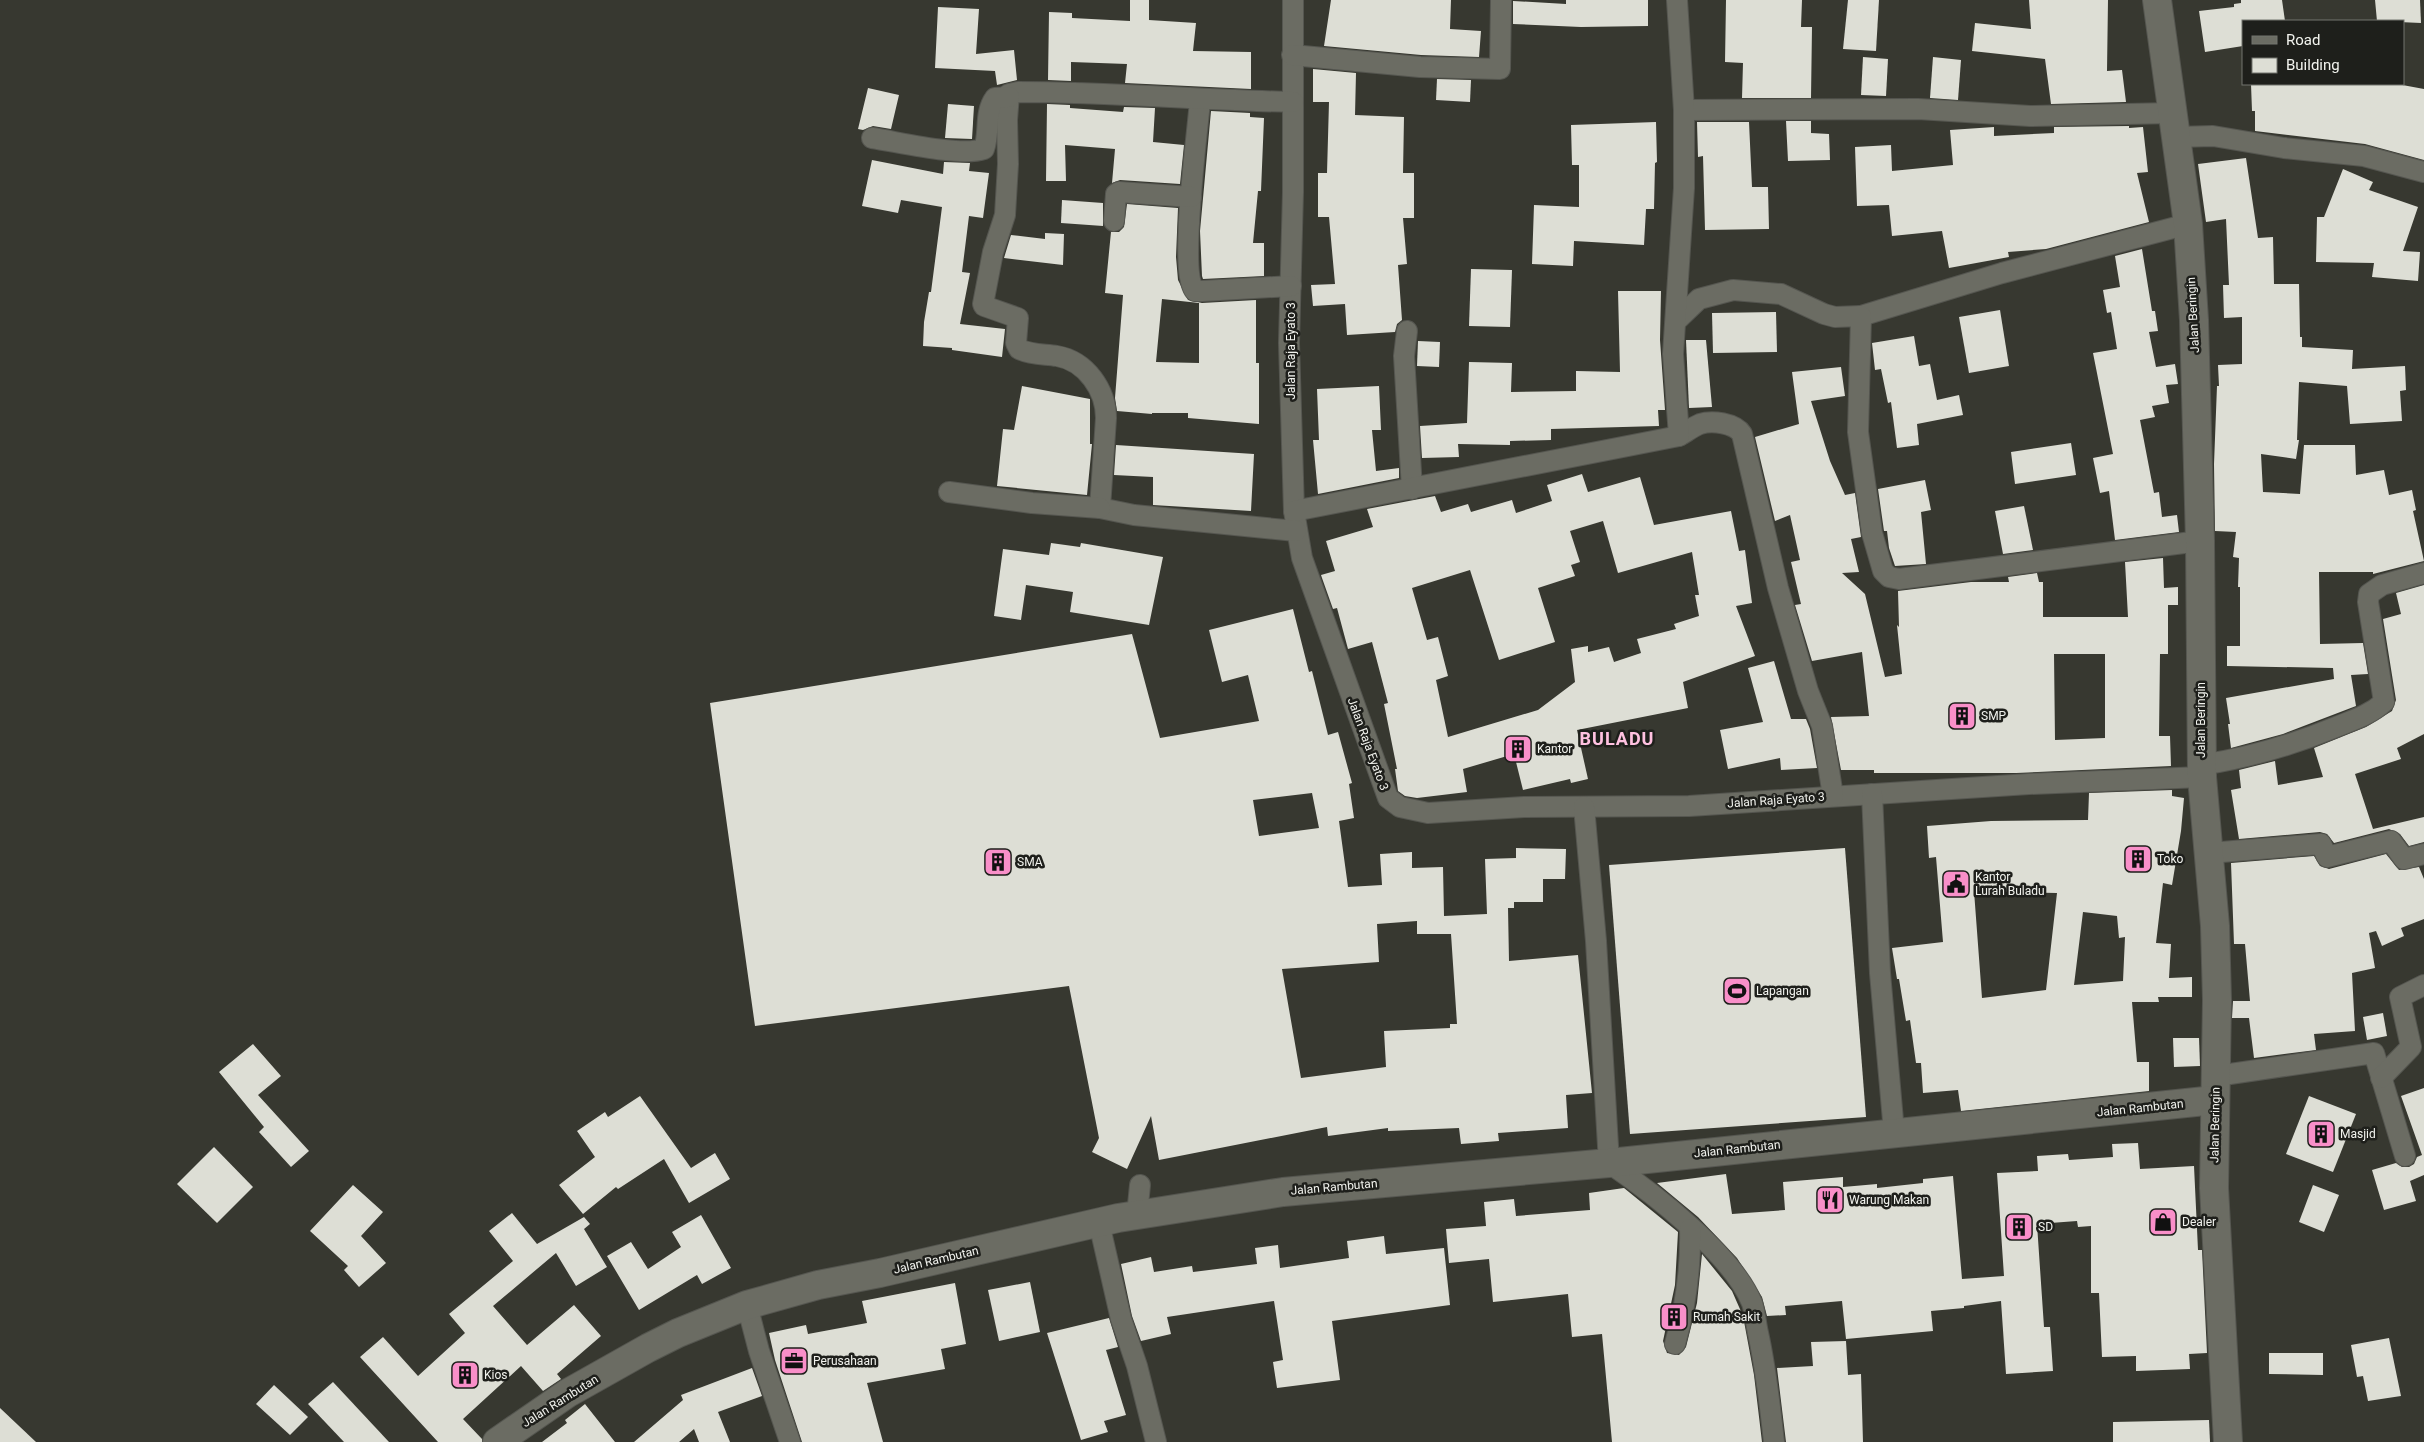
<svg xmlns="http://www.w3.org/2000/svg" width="2424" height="1442" font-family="Roboto,sans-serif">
	<rect width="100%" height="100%" fill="#373830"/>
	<!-- building -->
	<g fill="#ddded5" fill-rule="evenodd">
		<polygon points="1130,0 1149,0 1149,20 1196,23 1193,51 1251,52 1251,89 1125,83 1127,64 1071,62 1071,81 1048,80 1049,12 1072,13 1072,18 1130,21"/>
		<polygon points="1331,0 1451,0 1450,29 1481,31 1479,57 1421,55 1324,46"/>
		<polygon points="1566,0 1648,0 1648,26 1581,27 1513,24 1513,1 1566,4"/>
		<polygon points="1726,0 1802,0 1801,27 1812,27 1811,98 1742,98 1743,63 1725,62"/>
		<polygon points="1848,0 1879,0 1876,51 1843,49"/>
		<polygon points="2029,0 2108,0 2107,71 2122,70 2126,102 2051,104 2045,59 1972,51 1975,23 2031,29"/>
		<polygon points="2241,0 2282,0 2285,21 2243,21 2243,46 2205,52 2199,11 2234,7 2234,4 2241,3"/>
		<polygon points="2375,0 2420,0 2421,23 2377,21"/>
		<polygon points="938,7 979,9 976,54 1014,50 1017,80 997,85 995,71 935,68"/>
		<polygon points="1863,57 1888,59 1886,96 1861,95"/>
		<polygon points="1933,57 1961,60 1958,100 1930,98"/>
		<polygon points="1313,69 1356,73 1355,115 1404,117 1403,173 1414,173 1414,218 1403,218 1407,264 1398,265 1402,320 1397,324 1395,332 1347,335 1345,304 1313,306 1311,285 1335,284 1329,217 1318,217 1318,173 1327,173 1329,102 1313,102"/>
		<polygon points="1437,79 1471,80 1470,102 1436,100"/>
		<polygon points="2251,84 2397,84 2424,89 2424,160 2365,144 2255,131 2255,111 2252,111"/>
		<polygon points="868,88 899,95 891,129 873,126 863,130 858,129"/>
		<polygon points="948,104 974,106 972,139 945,138"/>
		<polygon points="1047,104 1070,105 1070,108 1123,112 1124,107 1155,108 1153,142 1184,145 1180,184 1120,180 1112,183 1115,149 1065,145 1066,181 1046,181"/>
		<polygon points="1211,111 1250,113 1250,117 1264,118 1261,191 1258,191 1253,243 1264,243 1264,276 1203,279 1202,276 1200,231"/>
		<polygon points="1786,121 1811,121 1811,133 1829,134 1830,160 1788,161"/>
		<polygon points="1656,122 1657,162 1655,163 1654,209 1646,209 1644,245 1574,241 1573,266 1532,264 1534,205 1579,207 1579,165 1572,165 1571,125"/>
		<polygon points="1697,122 1749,122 1752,187 1768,187 1769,229 1705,230 1703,156 1698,157"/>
		<polygon points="2129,126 2129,128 2143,127 2148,172 2137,173 2149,222 2046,249 2008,252 2009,257 1949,268 1942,231 1892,236 1889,205 1857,206 1855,147 1891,145 1892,171 1953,165 1950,130 1994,127 1994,136 2054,133 2054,127"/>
		<polygon points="2246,158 2258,238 2273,237 2274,284 2299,284 2300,337 2302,337 2302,347 2353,350 2352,369 2405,366 2406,390 2400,391 2402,421 2350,424 2347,386 2299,382 2297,440 2299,440 2296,459 2261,454 2263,492 2300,494 2304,445 2355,445 2356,475 2384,470 2389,495 2412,490 2416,510 2413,511 2424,561 2373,574 2373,572 2319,572 2320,644 2363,643 2368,674 2351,675 2356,706 2283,734 2231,748 2228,724 2230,724 2226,698 2334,679 2333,668 2227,666 2227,646 2240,646 2240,587 2238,587 2239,558 2233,557 2236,532 2215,531 2214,464 2217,386 2219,386 2218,365 2242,364 2242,317 2224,318 2223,285 2229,285 2226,219 2206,222 2198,164"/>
		<polygon points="872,160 943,174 944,162 970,163 969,171 989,173 983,218 969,216 962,272 970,273 960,324 1005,329 1002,357 952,350 952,348 923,346 924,322 929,292 931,292 942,207 901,200 898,213 862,206"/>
		<polygon points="2343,169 2373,182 2369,190 2418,207 2403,251 2420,252 2418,281 2372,277 2374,263 2316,262 2317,217 2324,217"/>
		<polygon points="1062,200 1103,203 1103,226 1061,223"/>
		<path d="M1127,204L1178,208L1176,257L1178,280L1188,300L1202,303L1256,300V363H1259V424L1188,418V413H1152V414L1117,411L1115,398L1123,295L1105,293L1111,232H1119L1124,227ZM1162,299L1199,303V363L1156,362Z"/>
		<polygon points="1045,233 1064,234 1063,265 1004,258 1011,235 1045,239"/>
		<polygon points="2142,249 2152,311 2155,311 2158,331 2149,332 2156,367 2175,364 2178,384 2166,385 2169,403 2152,406 2155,417 2140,420 2154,493 2159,492 2162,517 2177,515 2179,532 2115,540 2109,491 2100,493 2093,458 2113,454 2093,353 2117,349 2111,312 2107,313 2103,290 2120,287 2115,256"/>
		<polygon points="1471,269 1512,270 1510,327 1469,326"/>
		<polygon points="1618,291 1661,291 1660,340 1665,410 1658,410 1659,426 1551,429 1551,440 1510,441 1510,445 1458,444 1459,457 1422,458 1420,426 1467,423 1469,362 1512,363 1511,392 1576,391 1576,371 1620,372"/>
		<polygon points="2000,310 2009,366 1969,373 1959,317"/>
		<polygon points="1776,312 1777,352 1713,353 1712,313"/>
		<polygon points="1914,336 1919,366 1930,364 1937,400 1959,395 1963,415 1917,424 1919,445 1897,448 1891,402 1888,403 1881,369 1875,370 1872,343"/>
		<polygon points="1686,340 1706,340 1712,407 1689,408"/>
		<polygon points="1418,341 1440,342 1439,367 1417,366"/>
		<path d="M1841,367L1845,396L1811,401L1830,461L1845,495L1855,493L1861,537L1851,539L1859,572L1842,573L1865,594L1885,677L1902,674L1897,625L1899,627L1898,591L1971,582H2009L2008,577L2037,573L2039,582H2043V617H2128L2125,562L2163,558L2164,588L2178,587V605H2168V654H2160L2159,736H2170L2171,766L2016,773H1874V770H1841L1831,717L1869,716L1862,652L1812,661L1795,605L1801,604L1791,562L1800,560L1790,515L1775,521L1755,437L1799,424L1792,372ZM2054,654H2105V738L2055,740Z"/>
		<polygon points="1022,386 1090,399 1090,444 1092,444 1087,495 997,486 1003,429 1014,430"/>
		<polygon points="1379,386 1381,430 1372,430 1376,471 1399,468 1399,478 1318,494 1313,440 1319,440 1317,389"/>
		<polygon points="2071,443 2076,475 2015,484 2011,452"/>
		<polygon points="1116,445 1254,454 1251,511 1153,505 1153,477 1114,475"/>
		<path d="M1582,474L1588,492L1640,477L1654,525L1731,511L1739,551L1745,550L1752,603L1736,606L1755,656L1683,682L1688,708L1577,730L1588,779L1571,783L1570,779L1523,790L1514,754L1463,769L1467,792L1417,798L1405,796L1398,791L1395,769H1397L1384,704L1388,703L1372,642L1348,649L1337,608L1333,609L1322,578L1321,575L1335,571L1326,541L1373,527L1367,509L1435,496L1441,512L1468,504L1471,512L1512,500L1516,513L1552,501L1547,485ZM1603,521L1618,573L1692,552L1699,595H1695L1699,616L1674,624L1676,629L1637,639L1641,653L1614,662L1609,647L1588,652V646L1571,649L1575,682L1538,710L1448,737L1436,680L1448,676L1438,637L1427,640L1412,588L1470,570L1499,660L1555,642L1538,588L1575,576L1571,565L1580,562L1570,531Z"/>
		<polygon points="1925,480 1931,510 1921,512 1926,564 1895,566 1889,548 1887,531 1884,531 1878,489"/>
		<polygon points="2024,506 2033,550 2003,554 1995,511"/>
		<polygon points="1051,543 1080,547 1081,543 1163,557 1149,625 1070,612 1073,592 1026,585 1021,620 994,616 1003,549 1049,555"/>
		<polygon points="2424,585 2424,734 2397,748 2401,759 2355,774 2373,829 2424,817 2424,842 2409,846 2400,834 2389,829 2334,843 2327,834 2320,832 2239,839 2231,790 2241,788 2239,770 2275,761 2278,785 2323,777 2314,748 2366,727 2392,711 2396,700 2383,619 2401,614 2396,593"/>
		<path d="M1293,609L1309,672L1312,671L1328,735L1338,732L1352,783L1349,784L1354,818L1339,821L1348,887L1382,885L1380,854L1412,852V868L1443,867L1444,916L1487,914L1485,859L1516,858V848L1566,849L1565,879H1543V902H1514V908H1508L1509,961L1578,955L1592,1093L1566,1095L1568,1128L1498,1133L1499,1141L1461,1144L1459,1128L1388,1131V1128L1328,1136L1327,1127L1159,1160L1151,1116L1127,1169L1092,1152L1099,1138L1069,986L755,1026L710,703L1132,634L1160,738L1259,721L1248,675L1222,682L1209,630ZM1312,793L1319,828L1259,836L1253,800ZM1417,921V934H1451L1457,1024H1450V1028L1384,1031L1386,1067L1301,1078L1282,969L1379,962L1377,924Z"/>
		<polygon points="1774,661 1791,719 1806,719 1810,729 1817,768 1781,770 1780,758 1728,769 1720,730 1763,722 1748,668"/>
		<path d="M2172,790V796L2184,798L2181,831L2172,885L2163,883L2156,943L2171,944L2169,978L2192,977V997H2158L2159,1002H2132L2137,1062H2149V1091L1961,1111L1958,1090L1923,1093L1921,1063H1916L1910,1020L1906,1021L1899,979H1897L1892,948L1943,942L1936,857L1929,858L1927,826L1991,821L2088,820L2089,793ZM1974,891L2057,893L2046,990L1982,998ZM2083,912L2117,916L2119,938L2125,937L2123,981L2074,985Z"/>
		<polygon points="1845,848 1866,1117 1630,1134 1609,865"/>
		<polygon points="2386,854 2399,870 2419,867 2424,879 2424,919 2401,928 2404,936 2382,946 2376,931 2369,933 2375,968 2352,973 2355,1031 2314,1034 2316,1050 2254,1058 2249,1018 2232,1018 2233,1001 2250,1001 2245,944 2234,944 2231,863 2314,856 2320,866 2329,869"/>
		<polygon points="2383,1013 2387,1036 2367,1040 2363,1017"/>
		<polygon points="2173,1038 2199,1038 2200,1066 2174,1067"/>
		<polygon points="253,1044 281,1076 258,1095 309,1151 291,1167 259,1132 264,1127 219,1072"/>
		<polygon points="2424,1088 2424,1175 2410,1181 2416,1201 2384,1210 2372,1170 2396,1163 2402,1167 2409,1167 2414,1164 2417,1157 2422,1155 2401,1096"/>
		<polygon points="640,1096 691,1168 715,1153 730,1179 689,1203 664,1159 618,1189 616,1187 583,1214 559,1185 595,1157 577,1131 605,1112 608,1117"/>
		<polygon points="2309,1096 2356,1114 2333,1172 2286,1154"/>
		<polygon points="2138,1143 2140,1169 2194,1166 2198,1250 2202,1250 2207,1353 2189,1354 2190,1369 2136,1371 2136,1356 2102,1357 2099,1293 2091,1293 2091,1226 2078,1227 2077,1221 2037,1224 2044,1327 2050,1327 2053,1371 2006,1374 2001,1301 1964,1306 1964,1308 1931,1311 1933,1331 1846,1339 1842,1301 1785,1306 1786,1315 1767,1316 1762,1297 1737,1258 1698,1217 1657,1183 1726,1174 1732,1214 1785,1210 1783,1182 1843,1177 1843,1187 1877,1184 1877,1188 1923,1183 1923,1179 1953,1176 1962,1279 2004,1276 1997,1173 2038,1171 2037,1156 2068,1154 2069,1160 2113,1157 2112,1144"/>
		<polygon points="214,1147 253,1187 217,1223 177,1184"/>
		<polygon points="353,1185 383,1212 361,1236 386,1263 359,1287 344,1270 348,1266 310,1231"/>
		<polygon points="2313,1185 2339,1195 2324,1232 2299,1222"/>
		<polygon points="1624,1188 1678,1232 1675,1285 1663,1341 1667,1353 1679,1355 1686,1347 1697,1303 1702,1254 1732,1291 1743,1316 1754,1375 1762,1442 1612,1442 1602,1334 1572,1337 1568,1294 1493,1302 1489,1259 1449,1263 1446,1229 1486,1226 1484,1202 1514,1199 1516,1216 1590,1210 1589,1193"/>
		<polygon points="512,1213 537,1244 584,1217 590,1224 584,1229 607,1267 576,1286 556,1253 493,1306 527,1345 574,1305 601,1336 557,1374 561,1379 543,1391 521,1366 463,1419 482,1439 482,1442 438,1442 360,1357 383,1337 418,1376 465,1333 449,1314 513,1261 489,1231"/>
		<polygon points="701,1215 731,1268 702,1284 697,1275 639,1310 607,1256 631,1242 648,1269 681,1247 672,1232"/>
		<polygon points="1384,1236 1386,1254 1444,1248 1450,1305 1332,1321 1340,1380 1277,1388 1273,1362 1283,1360 1274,1301 1167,1317 1171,1334 1141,1341 1132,1316 1121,1264 1151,1257 1154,1272 1192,1266 1193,1272 1257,1264 1255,1248 1278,1245 1280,1268 1349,1258 1347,1241"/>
		<polygon points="1030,1282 1040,1332 999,1341 988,1290"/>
		<polygon points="955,1283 966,1344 941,1349 945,1369 867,1383 883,1442 802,1442 775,1360 769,1333 806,1325 808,1334 867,1323 862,1301"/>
		<polygon points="1109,1318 1118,1347 1106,1350 1126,1415 1104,1421 1108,1432 1081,1440 1047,1333"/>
		<polygon points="2389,1338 2401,1396 2368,1401 2363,1376 2357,1377 2351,1345"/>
		<polygon points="1846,1341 1848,1375 1861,1374 1863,1442 1786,1442 1777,1368 1813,1366 1811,1342"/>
		<polygon points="2269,1353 2323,1353 2323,1375 2269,1374"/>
		<polygon points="752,1368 762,1396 718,1412 730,1442 699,1442 694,1429 679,1442 634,1442 683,1400 681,1395"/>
		<polygon points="333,1382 389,1442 344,1442 308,1404"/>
		<polygon points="274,1385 308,1417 290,1435 256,1404"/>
		<polygon points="585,1404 615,1442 542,1442 567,1423 565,1420"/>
		<polygon points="0,1408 36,1442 0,1442"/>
		<polygon points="2209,1420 2210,1442 2113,1442 2113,1422"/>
	</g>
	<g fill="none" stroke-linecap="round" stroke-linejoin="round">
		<defs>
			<g id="street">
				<polyline points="1293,0 1293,192 1289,343 1294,511 1302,558 1388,798 1400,807 1428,813 1524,807 1689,806 2029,784 2202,777"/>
				<polyline points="1292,55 1420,67 1500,69 1501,0"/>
				<path d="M1200,100C1198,131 1178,272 1195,291H1202L1291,286"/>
				<path d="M1293,102C1201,100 1110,92 1018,92L1009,94L1007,120L1008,164L1005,215L993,252L983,304L984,306L1018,318L1016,343L1019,349C1031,355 1044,354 1057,356C1086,361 1106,390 1106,418L1100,508L1134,515L1296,531"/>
				<polyline points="1684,110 1918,109 2030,116 2173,113"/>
				<polyline points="2177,137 2213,136 2284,148 2364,156 2424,172"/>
				<path d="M872,138C899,142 960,157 984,149C990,133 984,113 995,98L1009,97"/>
				<polyline points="1114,221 1116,194 1119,192 1191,197"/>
				<polyline points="1861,316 2002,273 2188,224"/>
				<polyline points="1676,321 1699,299 1733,290 1781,294 1824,314 1835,317 1861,316 1858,432 1872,533 1883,571 1889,577 1899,579 2200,541"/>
				<polyline points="1407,331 1404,356 1412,489"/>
				<path d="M1679,436C1686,432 1693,427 1700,424C1712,420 1735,423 1742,434L1778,588L1808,691L1822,726L1833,796"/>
				<polyline points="949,492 1032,503 1100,508"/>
				<polyline points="1294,511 1679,436 1673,354 1684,188 1684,110 1677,0"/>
				<path d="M2201,765C2248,758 2292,745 2336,727C2353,720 2370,715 2384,702L2368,602L2369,594L2382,585L2424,573"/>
				<polyline points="1872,794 1880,973 1894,1132"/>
				<path d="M1584,807L1596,941L1609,1163C1653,1193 1732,1254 1752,1303C1755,1312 1756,1324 1758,1333C1766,1369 1770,1405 1774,1442"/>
				<polyline points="2209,853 2321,844 2327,857 2391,841 2404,859 2424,854"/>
				<polyline points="2216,1076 2374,1053 2405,1156"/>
				<polyline points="2381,1078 2411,1047 2400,997 2424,985"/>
				<polyline points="1137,1215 1140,1185"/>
				<polyline points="1099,1223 1121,1319 1137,1366 1156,1442"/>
				<polyline points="747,1305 759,1351 790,1442"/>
				<path d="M1675,1344C1686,1305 1691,1269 1690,1229"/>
			</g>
			<g id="secondary">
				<polyline points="2157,0 2188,224 2194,320 2200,541 2202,777 2215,926 2217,1000 2214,1188 2228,1442"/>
				<polyline points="497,1442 568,1393 648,1348 678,1333 747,1305 818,1285 880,1273 1118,1218 1283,1192 1609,1163 2215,1100"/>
			</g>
		</defs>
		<!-- street casing -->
		<use href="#street" stroke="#555650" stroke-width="22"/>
		<!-- secondary casing -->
		<use href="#secondary" stroke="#555650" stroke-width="30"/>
		<!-- street -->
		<use href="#street" stroke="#6b6c63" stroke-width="20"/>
		<!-- secondary -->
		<use href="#secondary" stroke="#6b6c63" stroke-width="28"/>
	</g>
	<!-- icons -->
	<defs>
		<symbol id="building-square" viewBox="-11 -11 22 22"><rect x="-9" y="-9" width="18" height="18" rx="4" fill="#f98fc9" stroke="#1e1f1b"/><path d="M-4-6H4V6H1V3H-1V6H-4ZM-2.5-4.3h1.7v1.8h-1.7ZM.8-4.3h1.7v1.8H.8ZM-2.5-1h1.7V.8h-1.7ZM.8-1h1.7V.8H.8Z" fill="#111"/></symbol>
		<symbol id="civic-square" viewBox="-11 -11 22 22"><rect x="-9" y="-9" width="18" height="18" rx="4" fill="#f98fc9" stroke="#1e1f1b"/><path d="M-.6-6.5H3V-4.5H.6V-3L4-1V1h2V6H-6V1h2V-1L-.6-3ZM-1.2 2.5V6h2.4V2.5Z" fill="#111"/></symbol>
		<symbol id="stadium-square" viewBox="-11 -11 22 22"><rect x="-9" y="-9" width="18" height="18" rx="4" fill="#f98fc9" stroke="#1e1f1b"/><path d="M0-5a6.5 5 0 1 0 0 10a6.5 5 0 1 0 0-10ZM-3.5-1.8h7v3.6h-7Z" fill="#111"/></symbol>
		<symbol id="restaurant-square" viewBox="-11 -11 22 22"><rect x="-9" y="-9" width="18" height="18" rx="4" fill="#f98fc9" stroke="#1e1f1b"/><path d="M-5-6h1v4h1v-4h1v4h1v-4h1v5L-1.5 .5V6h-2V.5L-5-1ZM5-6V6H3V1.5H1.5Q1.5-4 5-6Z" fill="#111"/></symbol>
		<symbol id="shop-square" viewBox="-11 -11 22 22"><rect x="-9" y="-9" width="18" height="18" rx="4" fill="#f98fc9" stroke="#1e1f1b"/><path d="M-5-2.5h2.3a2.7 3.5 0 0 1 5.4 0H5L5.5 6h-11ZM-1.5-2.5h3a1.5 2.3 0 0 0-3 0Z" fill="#111"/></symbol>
		<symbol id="office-square" viewBox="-11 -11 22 22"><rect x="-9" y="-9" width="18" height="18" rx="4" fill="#f98fc9" stroke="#1e1f1b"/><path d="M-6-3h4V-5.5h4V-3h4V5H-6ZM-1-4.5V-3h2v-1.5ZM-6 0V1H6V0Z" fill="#111"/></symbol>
	</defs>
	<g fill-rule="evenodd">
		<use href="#building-square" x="1946" y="700" width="32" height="32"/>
		<use href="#building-square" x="1502" y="733" width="32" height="32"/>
		<use href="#building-square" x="2122" y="843" width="32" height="32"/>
		<use href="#building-square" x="982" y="846" width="32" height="32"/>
		<use href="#civic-square" x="1940" y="868" width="32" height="32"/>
		<use href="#stadium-square" x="1721" y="975" width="32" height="32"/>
		<use href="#building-square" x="2305" y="1118" width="32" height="32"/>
		<use href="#restaurant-square" x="1814" y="1184" width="32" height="32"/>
		<use href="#shop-square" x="2147" y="1206" width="32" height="32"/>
		<use href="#building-square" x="2003" y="1211" width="32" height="32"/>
		<use href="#building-square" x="1658" y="1301" width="32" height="32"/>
		<use href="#office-square" x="778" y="1345" width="32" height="32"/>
		<use href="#building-square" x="449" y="1359" width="32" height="32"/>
	</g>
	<g text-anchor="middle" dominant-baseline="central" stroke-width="5" stroke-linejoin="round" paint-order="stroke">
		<!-- street labels -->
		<g font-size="12" fill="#f2f3ee" stroke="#1e1f1b">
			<text transform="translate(2193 315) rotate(-93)">Jalan Beringin</text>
			<text transform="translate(1291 351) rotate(-90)">Jalan Raja Eyato 3</text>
			<text transform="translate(2201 720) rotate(-90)">Jalan Beringin</text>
			<text transform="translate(1368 744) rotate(70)">Jalan Raja Eyato 3</text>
			<text transform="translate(1776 800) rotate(-4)">Jalan Raja Eyato 3</text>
			<text transform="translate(2140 1108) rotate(-6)">Jalan Rambutan</text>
			<text transform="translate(2215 1125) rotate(-89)">Jalan Beringin</text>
			<text transform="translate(1737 1149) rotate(-6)">Jalan Rambutan</text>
			<text transform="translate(1334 1187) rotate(-5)">Jalan Rambutan</text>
			<text transform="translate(936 1260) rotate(-13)">Jalan Rambutan</text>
			<text transform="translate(560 1401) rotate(-32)">Jalan Rambutan</text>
		</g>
		<!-- poi labels -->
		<g font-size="12" fill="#f2f3ee" stroke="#1e1f1b" text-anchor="start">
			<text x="1981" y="716">SMP</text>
			<text x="1537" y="749">Kantor</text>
			<text x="2157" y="859">Toko</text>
			<text x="1017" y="862">SMA</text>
			<text x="1975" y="877">Kantor<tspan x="1975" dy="14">Lurah Buladu</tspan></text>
			<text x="1756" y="991">Lapangan</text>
			<text x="2340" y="1134">Masjid</text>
			<text x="1849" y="1200">Warung Makan</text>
			<text x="2182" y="1222">Dealer</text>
			<text x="2038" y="1227">SD</text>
			<text x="1693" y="1317">Rumah Sakit</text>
			<text x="813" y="1361">Perusahaan</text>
			<text x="484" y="1375">Kios</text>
		</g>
		<!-- district labels -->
		<g font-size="18" font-weight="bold" letter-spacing="1" fill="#ffc1e0" stroke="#1e1f1b">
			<text x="1617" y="738">BULADU</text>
		</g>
	</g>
	<!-- legend -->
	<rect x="2242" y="20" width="162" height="65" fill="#1e1f1b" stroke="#73746f"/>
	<rect x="2252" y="36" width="25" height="8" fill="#6b6c63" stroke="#73746f"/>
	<text x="2286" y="45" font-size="15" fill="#f2f3ee">Road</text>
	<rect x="2252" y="58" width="25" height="15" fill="#ddded5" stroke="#73746f"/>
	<text x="2286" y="70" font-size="15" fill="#f2f3ee">Building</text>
</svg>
